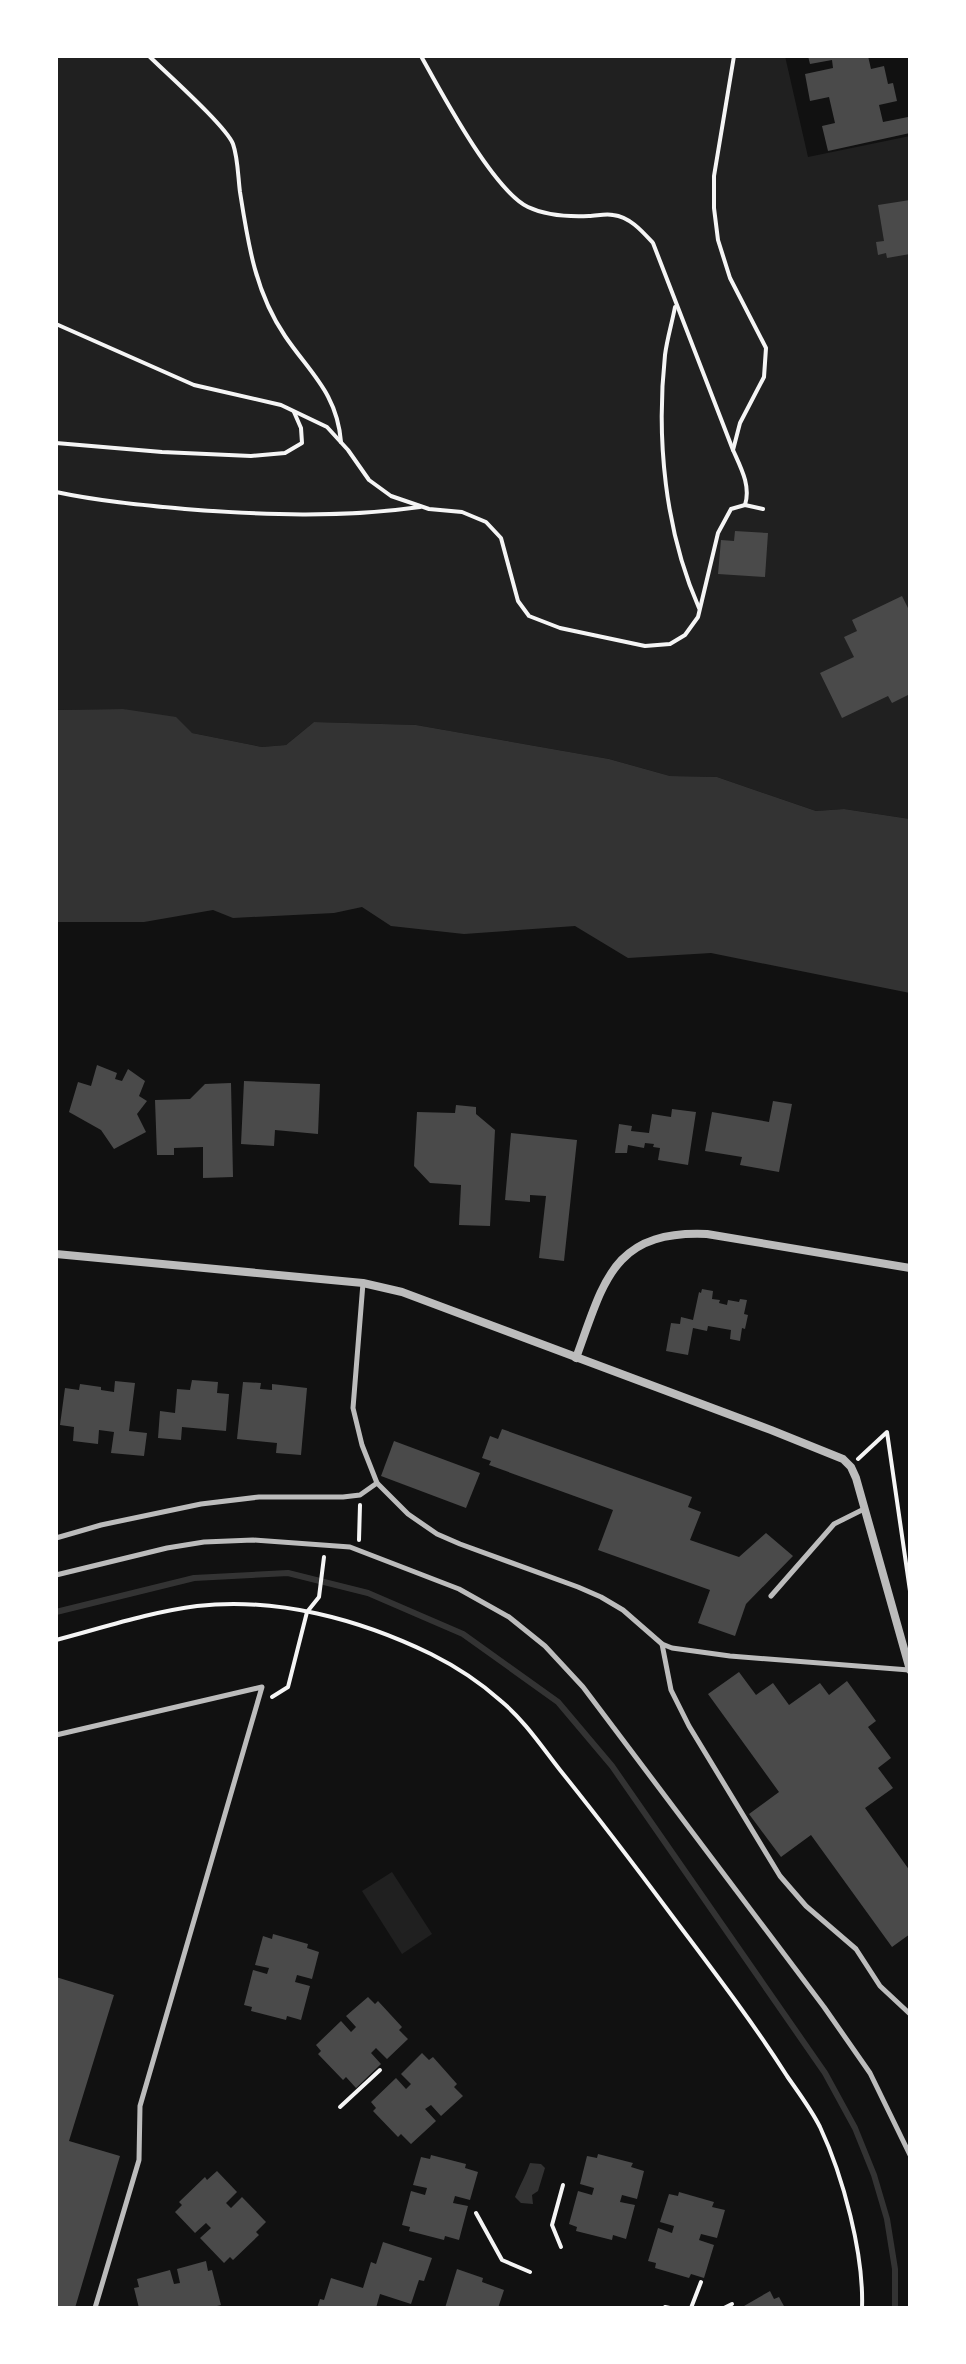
<svg xmlns="http://www.w3.org/2000/svg" width="966" height="2364" font-family="Poppins,sans-serif">
	<rect width="100%" height="100%" fill="#111"/>
	<!-- green -->
	<g fill="#202020">
		<polygon points="56,56 785,56 808,157 910,136 910,819 844,809 816,811 717,777 670,776 609,759 416,725 314,722 286,745 262,747 192,733 123,709 56,710"/>
		<polygon points="392,1872 432,1934 402,1954 362,1891"/>
	</g>
	<!-- water -->
	<g fill="#333">
		<polygon points="123,709 176,717 192,733 262,747 286,745 314,722 416,725 609,759 670,776 717,777 816,811 844,809 910,819 910,993 711,953 628,958 575,926 464,934 391,926 362,907 334,913 233,918 213,910 144,922 56,922 56,710"/>
		<path d="M530,2163L541,2164L545,2168L538,2191L532,2195L533,2204L521,2203L515,2197C520,2185 526,2175 530,2163Z"/>
	</g>
	<g fill="none" stroke-linecap="round" stroke-linejoin="round">
		<!-- stream -->
		<polyline stroke="#333" stroke-width="6" points="56,1612 194,1578 288,1573 368,1593 463,1634 558,1702 612,1766 825,2073 855,2128 874,2175 887,2219 895,2269 895,2308"/>
	</g>
	<!-- building -->
	<g fill="#4a4a4a">
		<polygon points="808,56 868,56 871,69 884,66 888,84 893,83 897,101 879,105 883,122 908,117 910,133 828,151 822,126 835,123 829,97 810,101 805,74 833,68 832,60 810,64"/>
		<polygon points="910,200 910,254 887,258 886,253 878,255 876,242 884,241 878,205"/>
		<polygon points="735,531 768,533 765,577 718,574 721,540 734,541"/>
		<polygon points="902,596 910,612 910,694 892,703 888,696 842,718 820,673 854,657 844,637 857,631 852,620"/>
		<polygon points="97,1065 117,1073 115,1079 122,1081 128,1069 145,1081 139,1096 147,1101 137,1114 146,1132 114,1149 101,1130 69,1112 78,1082 91,1086"/>
		<polygon points="244,1081 320,1084 318,1134 275,1130 274,1146 241,1144"/>
		<polygon points="231,1083 233,1177 203,1178 203,1147 174,1148 174,1155 157,1155 155,1100 190,1099 205,1084"/>
		<polygon points="773,1101 792,1104 779,1172 740,1165 742,1157 705,1151 712,1112 769,1122"/>
		<polygon points="456,1105 476,1107 476,1114 495,1130 490,1226 459,1225 461,1185 430,1183 414,1166 417,1112 455,1113"/>
		<polygon points="672,1109 696,1112 688,1165 658,1160 660,1148 653,1147 654,1144 645,1143 644,1148 628,1145 627,1153 615,1153 619,1124 632,1126 631,1131 649,1133 652,1114 671,1117"/>
		<polygon points="511,1133 577,1140 564,1261 539,1258 546,1196 530,1195 530,1202 505,1200"/>
		<polygon points="702,1289 713,1291 712,1299 720,1300 719,1303 727,1305 728,1300 739,1302 740,1299 747,1300 744,1314 748,1315 745,1329 742,1328 740,1341 730,1339 731,1330 708,1326 707,1331 693,1328 688,1355 666,1351 671,1323 680,1324 681,1317 693,1320 699,1292 701,1293"/>
		<polygon points="192,1380 218,1382 217,1393 229,1394 226,1431 182,1427 181,1440 158,1438 160,1411 175,1413 177,1389 190,1390"/>
		<polygon points="115,1381 135,1383 129,1431 147,1433 144,1456 111,1453 114,1432 99,1430 98,1444 73,1441 74,1427 60,1425 65,1388 79,1390 80,1384 101,1387 101,1390 114,1392"/>
		<polygon points="243,1382 261,1383 260,1389 272,1390 272,1384 307,1388 301,1455 276,1453 277,1443 237,1439"/>
		<polygon points="502,1429 692,1497 688,1507 701,1512 690,1540 739,1557 766,1533 793,1556 746,1604 735,1636 698,1623 710,1590 598,1550 613,1510 489,1465 491,1461 482,1458 490,1436 498,1439"/>
		<polygon points="394,1441 480,1473 466,1508 381,1476"/>
		<polygon points="739,1672 756,1695 773,1683 789,1705 820,1683 829,1695 847,1681 876,1721 868,1727 891,1758 878,1768 893,1788 865,1808 910,1871 910,1934 892,1947 811,1835 781,1857 749,1814 779,1792 708,1694"/>
		<polygon points="273,1934 308,1944 307,1948 319,1952 312,1979 297,1975 295,1982 310,1986 301,2020 287,2016 286,2020 251,2011 252,2007 244,2005 253,1970 267,1974 269,1968 255,1965 263,1936 272,1939"/>
		<polygon points="56,1977 114,1995 69,2141 120,2156 75,2308 56,2308"/>
		<polygon points="368,1997 375,2004 378,2001 402,2027 399,2030 408,2039 387,2059 376,2048 371,2053 381,2064 356,2088 346,2077 343,2080 318,2054 321,2051 316,2045 341,2021 351,2032 356,2027 346,2016"/>
		<polygon points="422,2053 429,2060 433,2057 457,2084 454,2087 463,2096 441,2116 431,2105 425,2109 436,2121 411,2144 401,2134 398,2137 373,2111 376,2108 371,2102 396,2078 406,2089 411,2084 401,2074"/>
		<polygon points="598,2154 633,2163 631,2167 644,2171 637,2199 622,2195 620,2202 635,2205 626,2239 613,2235 612,2240 576,2231 577,2227 569,2224 578,2191 592,2195 594,2188 580,2184 587,2156 597,2158"/>
		<polygon points="431,2155 466,2164 465,2168 478,2172 470,2200 455,2196 453,2203 468,2206 459,2240 445,2236 444,2240 409,2231 410,2227 402,2225 411,2191 425,2195 427,2188 413,2185 421,2157 430,2159"/>
		<polygon points="217,2171 237,2192 226,2203 231,2208 242,2197 266,2222 256,2232 259,2235 233,2260 230,2257 224,2263 200,2238 211,2228 206,2223 195,2233 175,2212 182,2205 179,2202 205,2177 207,2180"/>
		<polygon points="679,2192 714,2202 712,2207 725,2210 717,2238 701,2234 699,2240 714,2245 704,2278 691,2274 689,2278 655,2268 656,2263 648,2261 658,2228 672,2233 674,2226 660,2222 669,2194 678,2196"/>
		<polygon points="383,2242 432,2258 424,2281 419,2280 411,2304 380,2294 376,2308 317,2308 320,2299 324,2300 331,2278 363,2288 371,2262 376,2264"/>
		<polygon points="206,2261 208,2271 212,2270 221,2305 217,2306 217,2308 139,2308 134,2288 139,2287 137,2279 170,2270 174,2284 180,2283 177,2269"/>
		<polygon points="457,2269 483,2278 482,2282 504,2290 498,2308 445,2308"/>
		<polygon points="770,2291 774,2299 779,2297 785,2308 746,2308 744,2306"/>
	</g>
	<g fill="none" stroke-linecap="round" stroke-linejoin="round">
		<!-- path -->
		<g stroke="#f5f5f5" stroke-width="4">
			<path d="M149,56C165,72 226,126 233,144C238,158 238,177 240,192C248,243 255,292 285,336C310,373 337,393 341,442"/>
			<path d="M421,56C441,92 493,190 528,207C547,216 568,217 589,216C596,216 606,213 613,215C630,217 642,231 653,243L733,450"/>
			<path d="M734,56L714,176V208L718,240L730,278L766,348L764,377L740,423L733,450C741,468 751,486 745,505"/>
			<path d="M675,307C672,323 667,339 665,355C656,439 665,531 699,608"/>
			<polyline points="56,324 194,385 281,405 327,427 348,450 369,480 391,496 429,509 462,512 486,522 501,538 518,601 529,616 560,628 645,646 670,644 685,635 698,617 718,533 731,509 745,505 763,509"/>
			<polyline points="56,443 162,452 251,456 285,453 302,443 301,428 294,412"/>
			<path d="M56,492C98,501 142,505 185,509C263,515 342,518 420,507"/>
			<polyline points="858,1459 887,1432 910,1591"/>
			<polyline points="359,1540 360,1505"/>
			<path d="M56,1640C102,1628 150,1612 197,1606C277,1597 359,1619 431,1654C455,1666 481,1683 501,1701C524,1720 542,1747 560,1770C597,1816 632,1862 667,1909C708,1964 750,2018 787,2076C798,2092 811,2109 820,2127C843,2176 864,2254 862,2308"/>
			<polyline points="272,1697 288,1687 307,1612 319,1597 324,1557"/>
			<polyline points="340,2107 380,2070"/>
			<polyline points="476,2213 502,2260 530,2272"/>
			<polyline points="561,2247 552,2225 563,2185"/>
			<polyline points="665,2307 670,2308"/>
			<polyline points="691,2308 701,2282"/>
			<polyline points="724,2308 732,2304"/>
		</g>
		<!-- service -->
		<g stroke="#bcbcbc" stroke-width="5">
			<polyline points="363,1283 353,1408 362,1445 377,1483 408,1514 437,1534 460,1544 578,1587 601,1597 623,1610 662,1644 672,1648 730,1656 909,1670"/>
			<polyline points="56,1538 101,1525 201,1504 259,1497 343,1497 360,1495 377,1483"/>
			<polyline points="56,1575 167,1548 204,1542 253,1540 350,1547 459,1589 509,1617 545,1646 583,1687 824,2007 870,2073 910,2155"/>
			<polyline points="771,1596 834,1524 864,1509"/>
			<polyline points="662,1644 671,1690 689,1726 780,1876 806,1906 856,1949 880,1986 910,2014"/>
			<polyline points="56,1735 262,1687 140,2106 139,2160 95,2308"/>
		</g>
		<!-- minor -->
		<g stroke="#bcbcbc" stroke-width="8">
			<polyline points="56,1254 363,1283 402,1292 771,1430 843,1459 851,1467 856,1478 910,1670"/>
			<path d="M576,1358C604,1282 612,1230 707,1234L910,1268"/>
		</g>
	</g>
	<!-- border -->
	<rect width="966" height="2364" fill="none" stroke="#ffffff" stroke-width="116"/>
</svg>
